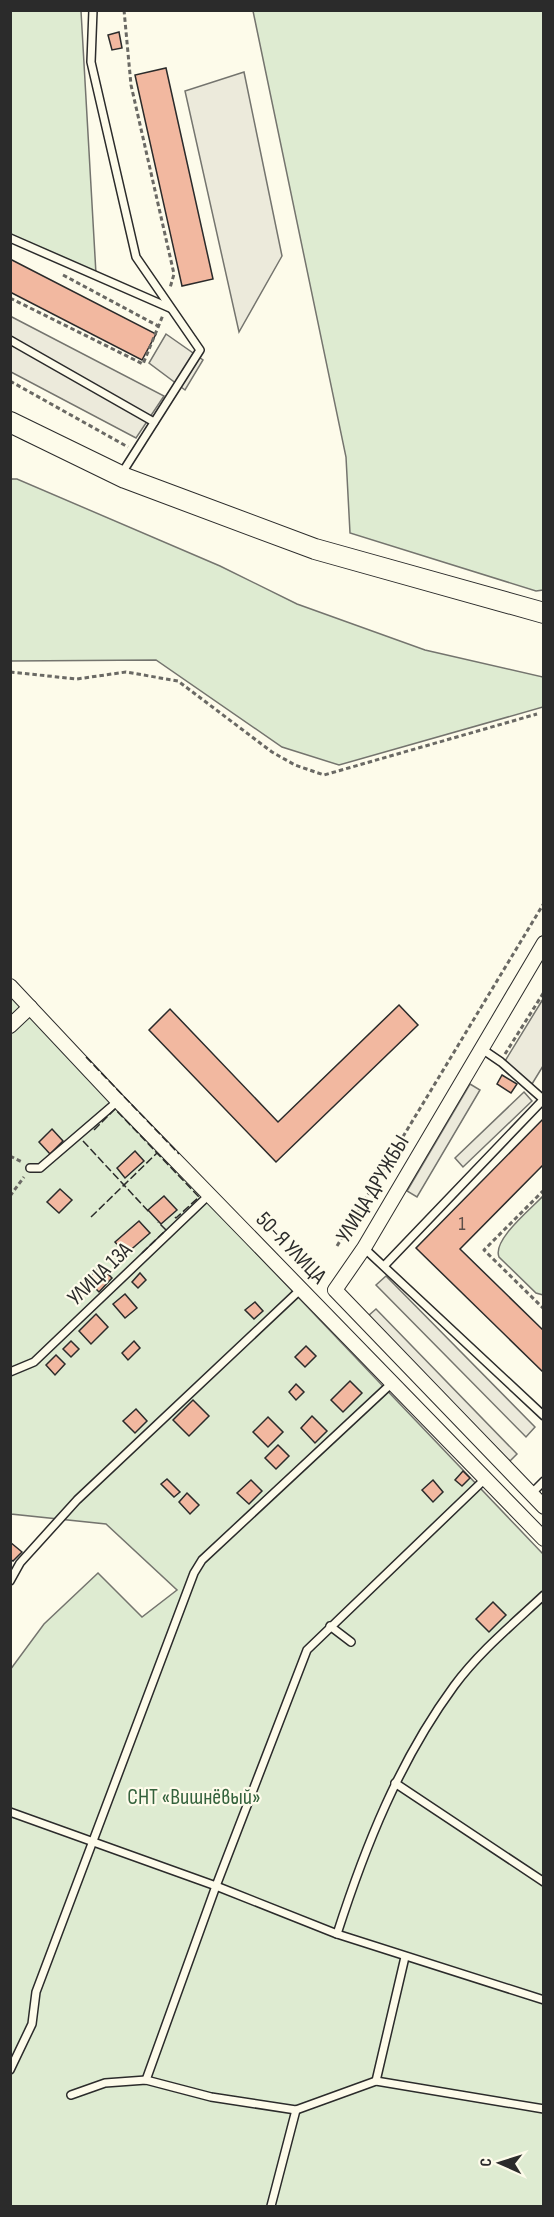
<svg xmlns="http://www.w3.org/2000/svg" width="554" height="2217" font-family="'Sofia Sans Condensed',sans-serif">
	<rect width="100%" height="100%" fill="#fdfbea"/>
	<!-- green -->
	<g fill="#deebd1" stroke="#74746e" stroke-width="1.5">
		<polygon points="11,11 81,11 96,274 11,236"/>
		<polygon points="253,11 543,11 543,590 536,591 350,533 346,457"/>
		<polygon points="10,479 17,479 220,566 297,604 425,650 543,677 543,707 339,765 282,747 156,660 11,661"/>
		<polygon points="11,996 543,1554 543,2206 11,2206 10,1670 44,1624 98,1573 142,1617 177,1590 106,1524 11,1514"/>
		<path d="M543,1196L544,1295H543L536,1293L499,1257C492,1240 531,1209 543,1196Z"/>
	</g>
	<!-- parking -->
	<g fill="#eceadb" stroke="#74746e" stroke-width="1.5">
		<polygon points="244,72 282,256 239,332 185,91"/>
		<polygon points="10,316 164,396 136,438 11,372"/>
		<polygon points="166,334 203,360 185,390 149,363"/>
		<polygon points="543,999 543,1066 532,1084 505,1061"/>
		<polygon points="470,1084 480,1090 417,1197 407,1191"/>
		<polygon points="524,1092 532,1101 463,1167 455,1158"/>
		<polygon points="386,1276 535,1427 526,1437 376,1285"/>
		<polygon points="376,1309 517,1454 510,1461 368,1316"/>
	</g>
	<!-- building -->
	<g fill="#f2b8a0" stroke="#2b2b2b" stroke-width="1.5">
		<polygon points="119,32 122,48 112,50 108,35"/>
		<polygon points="166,68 213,279 182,286 135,75"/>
		<polygon points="10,259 156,334 142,360 10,292"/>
		<polygon points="399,1005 418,1025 276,1162 149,1030 170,1009 278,1122"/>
		<polygon points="502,1075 517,1084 511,1093 497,1084"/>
		<polygon points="544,1118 544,1164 460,1249 544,1331 544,1373 416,1248"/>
		<polygon points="52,1129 63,1141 50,1154 39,1142"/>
		<polygon points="135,1151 144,1161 125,1178 117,1168"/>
		<polygon points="60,1189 72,1200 59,1213 47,1202"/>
		<polygon points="164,1196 177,1210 161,1224 148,1210"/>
		<polygon points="139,1221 150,1233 126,1254 115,1242"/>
		<polygon points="100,1266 112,1278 99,1292 87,1280"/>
		<polygon points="140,1273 146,1280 138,1288 132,1282"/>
		<polygon points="125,1294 137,1308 125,1318 113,1304"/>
		<polygon points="255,1302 263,1311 254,1319 245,1310"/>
		<polygon points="96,1314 108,1327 91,1344 79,1331"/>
		<polygon points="71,1341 79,1349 71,1357 63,1349"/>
		<polygon points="134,1341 140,1348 128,1360 122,1353"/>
		<polygon points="306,1346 316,1356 305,1367 295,1357"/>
		<polygon points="56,1355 65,1364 55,1375 46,1365"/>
		<polygon points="350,1381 362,1393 343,1412 331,1400"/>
		<polygon points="296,1384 304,1392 296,1400 289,1392"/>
		<polygon points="193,1400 209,1416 189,1436 173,1420"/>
		<polygon points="136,1409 147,1421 135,1433 123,1421"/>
		<polygon points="312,1416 327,1431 315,1443 301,1428"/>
		<polygon points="268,1417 283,1432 268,1447 253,1432"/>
		<polygon points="278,1445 289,1456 276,1469 265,1458"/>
		<polygon points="463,1471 470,1478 462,1486 455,1480"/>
		<polygon points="167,1479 180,1492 174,1497 161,1484"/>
		<polygon points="251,1480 262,1491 249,1504 237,1493"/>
		<polygon points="433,1480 443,1492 433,1502 422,1490"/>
		<polygon points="187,1493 199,1505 190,1514 179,1502"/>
		<polygon points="10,1542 22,1552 13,1561 10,1559"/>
		<polygon points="493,1602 506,1615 489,1632 476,1619"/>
	</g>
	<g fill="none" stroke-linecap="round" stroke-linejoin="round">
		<defs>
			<g id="lane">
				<polyline points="93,10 91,62 136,257 200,350 122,473"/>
				<polyline points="10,238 170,308"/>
				<polyline points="10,340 154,422"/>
				<polyline points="482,1049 501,1062 544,1100"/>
				<polyline points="30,1168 40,1168 118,1101"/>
				<polyline points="364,1248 544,1416"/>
				<polyline points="385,1265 542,1101"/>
				<polyline points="10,1372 34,1362 210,1194"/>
				<polyline points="531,1494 544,1481"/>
				<polyline points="10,1581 20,1563 77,1500 301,1289"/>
				<polyline points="330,1626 351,1642"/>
				<polyline points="395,1783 544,1882"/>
				<polyline points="10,1812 216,1886 337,1934 544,2000"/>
				<path d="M337,1934C365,1847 399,1761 454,1686C479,1652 513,1624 544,1595"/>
				<polyline points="10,2070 32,2024 36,1992 194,1573 202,1560 392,1383"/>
				<polyline points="146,2080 216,1886 307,1650 484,1480"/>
				<polyline points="376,2081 405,1957"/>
				<polyline points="71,2095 105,2083 146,2080 211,2097 296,2110 376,2081 544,2109"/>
				<polyline points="271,2206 296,2110"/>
			</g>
			<g id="street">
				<polyline points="544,943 364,1248 335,1290 544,1507"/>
				<polyline points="10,986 118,1101 544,1539"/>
				<polyline points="10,1026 30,1007"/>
			</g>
			<polyline id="secondary" points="10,422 125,478 315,549 544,613"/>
		</defs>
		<!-- lane casing -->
		<use href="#lane" stroke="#2b2b2b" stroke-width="10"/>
		<!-- street casing -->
		<use href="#street" stroke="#2b2b2b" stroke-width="16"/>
		<!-- secondary casing -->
		<use href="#secondary" stroke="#2b2b2b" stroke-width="22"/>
		<!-- path -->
		<g stroke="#6a6964" stroke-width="3" stroke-dasharray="4.5 3" stroke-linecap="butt">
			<polyline points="124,10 131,85 174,274 170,288"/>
			<polyline points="63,275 160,327"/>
			<polyline points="10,298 143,364 163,315"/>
			<polyline points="10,381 128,447"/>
			<polyline points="10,672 77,679 126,672 178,681 272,752 295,765 324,775 537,714"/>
			<polyline points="505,1054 544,992"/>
			<polyline points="10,1156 22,1162"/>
			<polyline points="544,1190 484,1250 544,1309"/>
			<polyline points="10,1196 24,1177"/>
			<polyline points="337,1246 544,903"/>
		</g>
		<!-- lane -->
		<use href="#lane" stroke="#fdfbea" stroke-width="7"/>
		<!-- street -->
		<use href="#street" stroke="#fdfbea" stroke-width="14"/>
		<!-- secondary -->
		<use href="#secondary" stroke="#fdfbea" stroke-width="20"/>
		<!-- fence -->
		<g stroke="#2b2b2b" stroke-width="1.5" stroke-dasharray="8 3" stroke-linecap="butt">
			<polyline points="86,1057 179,1154"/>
			<polyline points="94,1130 115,1109 199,1197 176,1218 173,1215"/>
			<polyline points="83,1141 150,1213"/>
			<polyline points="91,1217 157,1153"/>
			<polyline points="142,1253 166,1230 158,1222"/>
		</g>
	</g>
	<g text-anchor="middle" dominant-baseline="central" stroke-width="4.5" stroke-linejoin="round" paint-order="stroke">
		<!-- number labels -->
		<g font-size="20" fill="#5d4e48">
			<text x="462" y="1224">1</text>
		</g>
		<!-- street labels -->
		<g font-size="22" fill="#2b2b2b" stroke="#fdfbea">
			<text transform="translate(373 1189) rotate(-59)">УЛИЦА ДРУЖБЫ</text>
			<text transform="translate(291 1248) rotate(46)">50-Я УЛИЦА</text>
			<text transform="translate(100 1274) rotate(-44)">УЛИЦА 13А</text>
		</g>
		<!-- park labels -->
		<g font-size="22" fill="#34623c" stroke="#fdfbea">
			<text x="194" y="1797">СНТ «Вишнёвый»</text>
		</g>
	</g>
	<!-- border -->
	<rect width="554" height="2217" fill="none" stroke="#2b2b2b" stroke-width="24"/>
	<!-- north arrow -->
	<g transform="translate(500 2163) rotate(273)" stroke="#fdfbea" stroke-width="4.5" paint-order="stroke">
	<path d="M0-4.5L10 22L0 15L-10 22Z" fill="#2b2b2b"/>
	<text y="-9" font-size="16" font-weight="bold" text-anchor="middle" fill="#2b2b2b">С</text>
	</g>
</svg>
